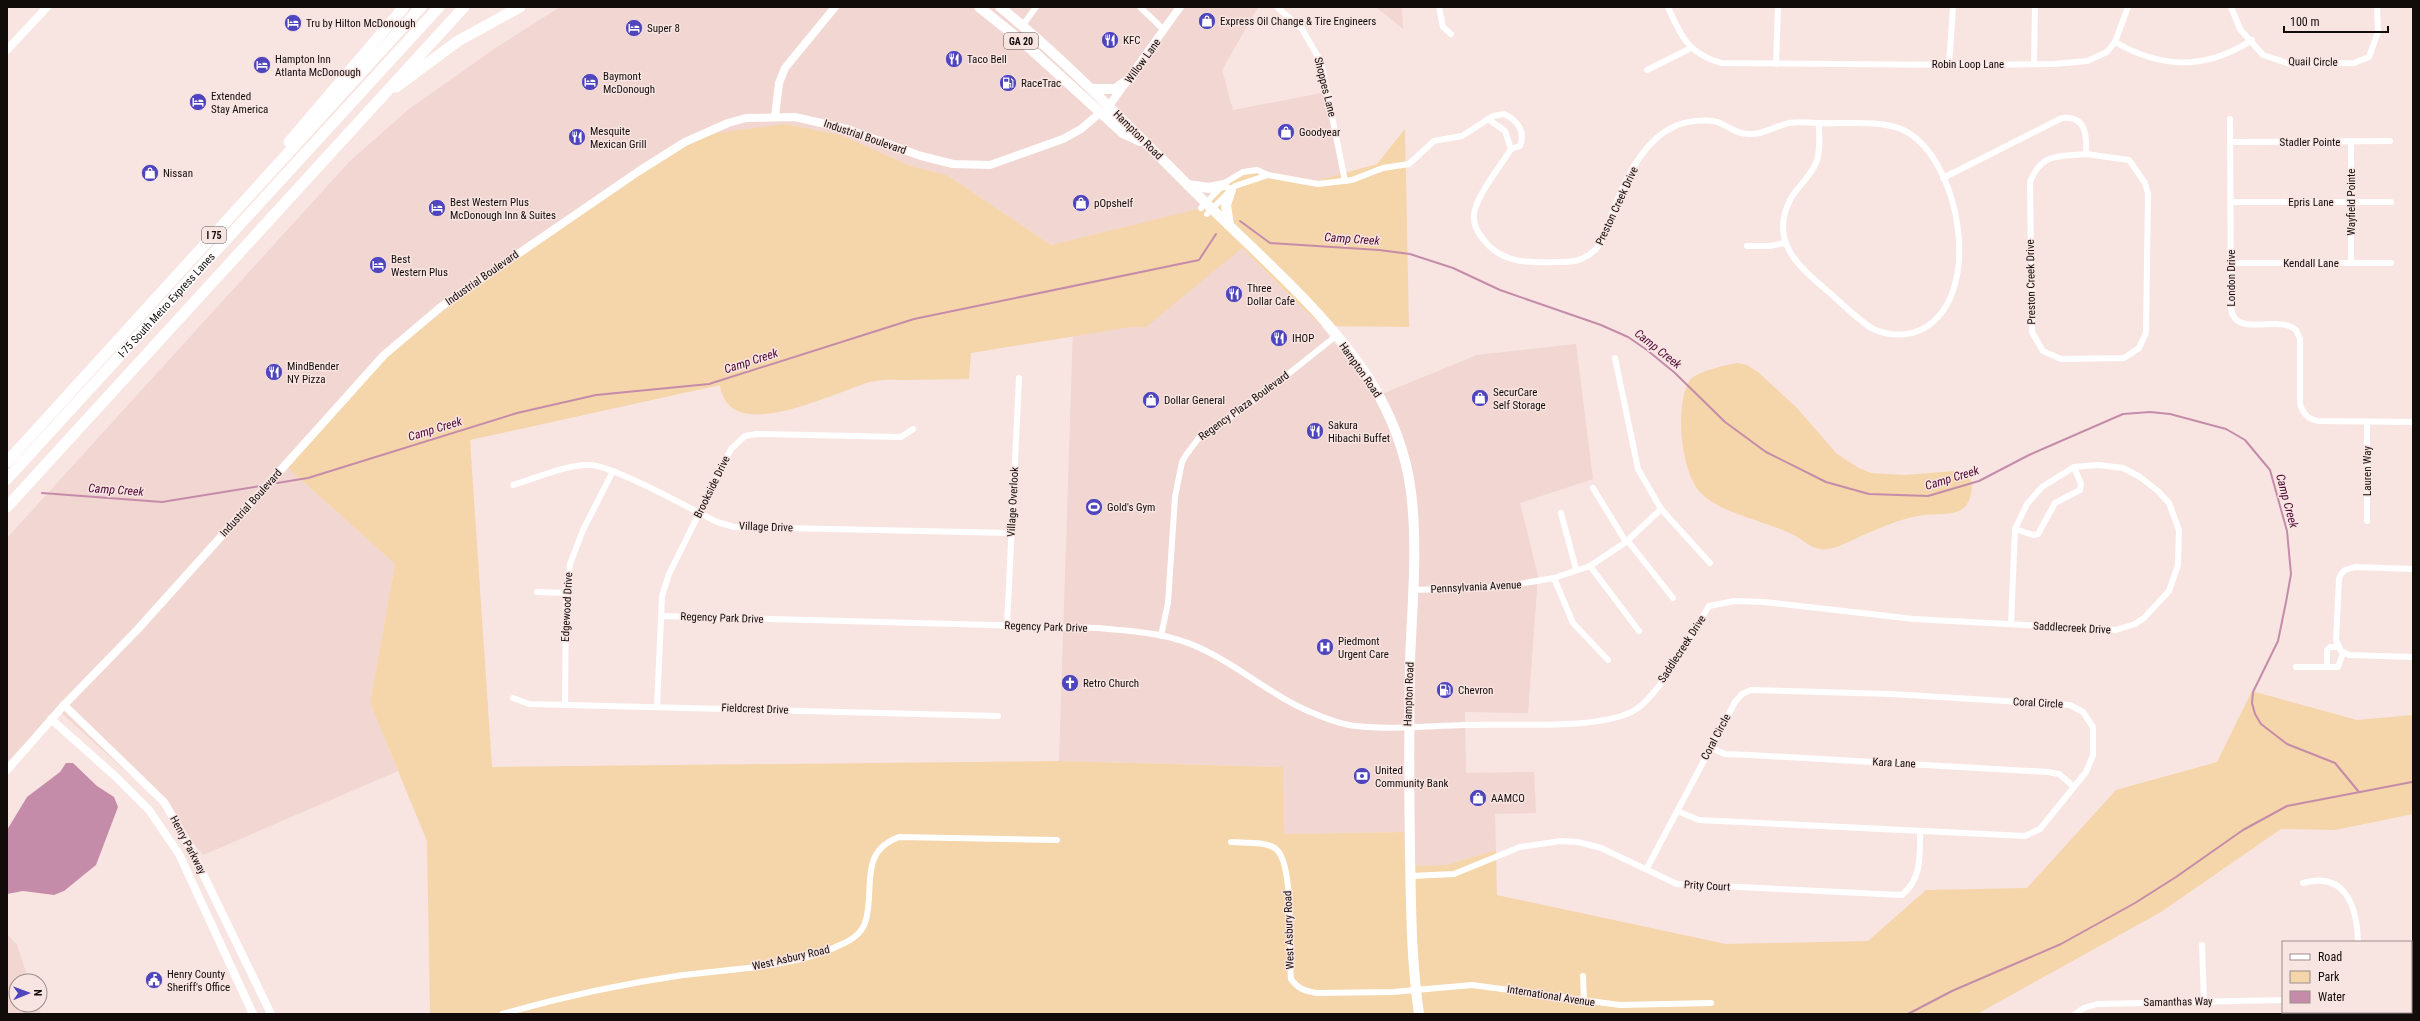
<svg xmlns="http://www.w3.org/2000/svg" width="2420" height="1021" font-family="'Roboto Condensed',sans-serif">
	<rect width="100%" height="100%" fill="#f8e5e2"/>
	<!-- built -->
	<g fill="#f1d6d1">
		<polygon points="560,7 1258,7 1222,70 1233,110 1327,92 1343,174 1051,245 947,175 911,166 841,135 785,124 287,467 395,564 370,703 398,771 203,855 159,801 58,710 7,762 7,538 350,161 409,109 494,49"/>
		<polygon points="1376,7 1402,7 1403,29 1397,24"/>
		<polygon points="1242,248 1321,326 1377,396 1477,355 1576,344 1593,479 1520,503 1538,576 1528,713 1465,712 1466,773 1534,772 1536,813 1495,814 1496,850 1446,865 1405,866 1404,832 1284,834 1282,767 1059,761 1073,328"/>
		<polygon points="7,934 17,945 29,981 16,981 16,1005 37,1005 41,1014 7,1014"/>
	</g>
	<!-- green -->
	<g fill="#f5d5aa">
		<path d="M785,124L841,135L911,166L947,175L1051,245L1202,208L1248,168L1316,181L1377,164L1405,129L1409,327L1321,326L1242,248L1146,327H1131L971,353L969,379C948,379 927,380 905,380C896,380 884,379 875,381C840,388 729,450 720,385L470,440L492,767L1059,761L1283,767L1284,834L1404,832L1405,866L1446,865L1496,850L1497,895L1726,944L1868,941L1926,890L2027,888L2116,790L2217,762L2252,691L2357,720L2413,715V814L2335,830L2281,829L2161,912L1977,1014H430L427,841L370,703L395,564L287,467L387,355L472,289L648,163L708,134Z"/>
		<path d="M1738,363L1747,365L1758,372L1797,408L1837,454L1859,468L1871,473L1905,475L1953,471L1965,473L1972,482C1972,523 1944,511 1918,516C1899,519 1878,529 1861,536C1849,541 1834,551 1821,549C1810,548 1802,539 1792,534C1765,521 1718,513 1699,491C1681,470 1674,404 1690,380C1696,372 1728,364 1738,363Z"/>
	</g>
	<!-- water -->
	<polygon fill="#c58caa" points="66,763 73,763 97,786 114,797 118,807 96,865 64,891 54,895 23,891 7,894 7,830 27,797 60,772"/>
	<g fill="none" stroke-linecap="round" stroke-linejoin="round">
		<!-- stream -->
		<g stroke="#c58caa" stroke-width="2">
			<polyline points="1240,221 1270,243 1379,250 1410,254 1453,268 1500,290 1601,325 1628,337 1647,350 1675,373 1725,422 1766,452 1826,482 1869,494 1928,496 1979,481 2029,455 2123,414 2150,412 2170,414 2226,429 2245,440 2270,470 2287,531 2291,574 2286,602 2278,641 2253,692 2252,703 2255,714 2261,724 2287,744 2335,763 2359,792"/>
			<polyline points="277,483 308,478 517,413 596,395 709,384 914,319 1199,260 1216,234"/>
			<polyline points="42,493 162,502 260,486"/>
			<polyline points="1908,1014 1952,991 2061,944 2135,903 2176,877 2243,830 2287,806 2412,782"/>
		</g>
		<!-- minor -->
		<g stroke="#fff" stroke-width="6">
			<polyline points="1140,7 1164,30"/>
			<polyline points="1277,7 1302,29 1321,62 1345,181"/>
			<polyline points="1439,7 1443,27 1451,34"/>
			<path d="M1668,7C1681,37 1689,54 1721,63L1967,65L2054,64L2087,61L2107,52L2115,42L2128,7"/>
			<polyline points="2231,7 2240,29 2263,55 2290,64 2354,63 2369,57 2378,32 2377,7"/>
			<polyline points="1023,25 1036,7"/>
			<path d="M2115,42C2162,69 2206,70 2252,40"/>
			<polyline points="1776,64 1778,7"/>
			<polyline points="2034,64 2035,7"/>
			<polyline points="1949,65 1953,7"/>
			<polyline points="1647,70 1691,48"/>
			<polyline points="1488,119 1505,131 1511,149"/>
			<path d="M2230,119L2231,308C2234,339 2280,314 2296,330L2300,339V404C2303,414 2309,420 2319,421L2413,422"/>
			<polyline points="2351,141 2351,263"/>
			<polyline points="2230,142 2390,141"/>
			<path d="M2086,154L2129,160L2145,183L2148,194L2146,333L2139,348L2124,358L2061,359L2043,351L2032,332L2030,182C2042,152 2058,157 2086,154Z"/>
			<path d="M1943,178L2062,118C2086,115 2087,136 2086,154"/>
			<polyline points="2231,202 2391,202"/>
			<path d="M1201,208L1226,182L1243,172L1257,170L1268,175L1318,184L1352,180L1383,168L1409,164L1434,141L1462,136L1493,116L1504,114C1517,120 1526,131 1520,146L1511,149C1500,167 1477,194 1474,214C1473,224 1477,232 1483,239C1501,263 1527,263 1554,262C1563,262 1573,263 1581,259C1604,250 1606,229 1614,208C1625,179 1644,141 1673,127C1685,121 1708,118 1720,123C1730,128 1738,134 1748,134C1764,135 1775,126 1789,123C1798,121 1809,123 1819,123C1819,136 1821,151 1816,163C1810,177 1797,187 1790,200C1768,244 1802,269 1831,294C1844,306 1857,318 1871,328C1885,335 1903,337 1918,331C1987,303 1961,154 1901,129C1880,120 1842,124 1819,123"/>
			<polyline points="1207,214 1235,186 1268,175"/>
			<polyline points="1747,246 1770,246 1785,243"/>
			<polyline points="2231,263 2391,263"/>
			<polyline points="1615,358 1638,469 1661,509 1710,563"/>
			<path d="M513,485C537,478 564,465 589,465C610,464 693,510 717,522L734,527L1011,533"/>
			<polyline points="1593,488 1626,542"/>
			<polyline points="1561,513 1576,569"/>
			<polyline points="2367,521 2367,422"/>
			<polyline points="2015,529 2033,535 2038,534 2055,503 2080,490 2081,484 2074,467"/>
			<polyline points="1627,540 1673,598"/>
			<polyline points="1590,566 1639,631"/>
			<polyline points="2413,569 2355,567 2345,570 2341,574 2339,579 2336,640 2341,651 2349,655 2413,657"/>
			<polyline points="1554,578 1573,623 1608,660"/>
			<polyline points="1413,590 1501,587 1554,578 1590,566 1626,542 1661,509"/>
			<polyline points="537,592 566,593"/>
			<path d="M661,616L1098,628C1133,631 1170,633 1202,649C1241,667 1273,697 1313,713C1327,719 1342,725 1356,726C1391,730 1428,726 1464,725C1506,723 1601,731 1635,710C1660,695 1692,633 1709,606L1734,601L1764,602L1914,619L2116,630L2135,624L2144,618L2169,591L2178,565L2179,530L2169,503L2158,491L2140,477L2123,468L2098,465L2074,467L2042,487L2027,504L2015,529L2011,624"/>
			<polyline points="1007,626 1019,378"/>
			<polyline points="1161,636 1168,603 1175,497 1182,462 1186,455 1198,439 1258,398 1336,336"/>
			<polyline points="2296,667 2338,667 2343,653"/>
			<polyline points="2327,667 2327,650 2330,647 2338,647"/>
			<polyline points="513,698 529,704 998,716"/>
			<polyline points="565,704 566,593 570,564 583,530 613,471"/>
			<polyline points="657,707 662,596 669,574 731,449 745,436 756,434 901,437 913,429"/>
			<polyline points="1711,748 1725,754 1750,755 2048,772 2059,774 2073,786"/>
			<path d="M1231,842C1244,843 1266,841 1276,849C1295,864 1288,953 1291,979C1298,989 1305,991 1317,993L1393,992L1472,985L1620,1005L1711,1003"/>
			<polyline points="1647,868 1735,702 1742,694 1751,690 1891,694 2070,705 2083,712 2093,727 2093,755 2086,772 2040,829 2025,836 1699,820 1677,811"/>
			<path d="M1411,876L1454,874L1520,847L1561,841L1578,842L1601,848L1677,884L1902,895C1922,878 1920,856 1920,832"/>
			<path d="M2303,883C2346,871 2357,907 2358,942"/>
			<polyline points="2202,945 2204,1002"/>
			<polyline points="1583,976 1584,1001"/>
			<polyline points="2411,997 2413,996"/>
			<path d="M502,1014C562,997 621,984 683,975C732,969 796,967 840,945C850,941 861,934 865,923C876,891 857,852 899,837L1057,840"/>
			<polyline points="2075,1014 2084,1008 2097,1004 2283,1000"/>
		</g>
		<!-- tertiary -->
		<g stroke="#fff" stroke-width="8">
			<polyline points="7,50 47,7"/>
			<polyline points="1106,110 1180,7"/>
			<polyline points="775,116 779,83 785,68 835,7"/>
			<polyline points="64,705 164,802 189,845 271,1014"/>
			<polyline points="51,719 116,777 149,810 179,854 253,1014"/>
			<polyline points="7,770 64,705 138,629 384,355 442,306 639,171 685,142 728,123 746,118 795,117 847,129 921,156 953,164 990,165 1063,139 1081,129 1101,112"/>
		</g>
		<!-- primary -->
		<g stroke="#fff" stroke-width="10">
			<polyline points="979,7 1024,43 1123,133 1140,141"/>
			<path d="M1000,7C1074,68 1140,138 1208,205C1263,259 1326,313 1368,377C1390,412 1406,452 1411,492C1418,548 1412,606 1410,662C1409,725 1409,787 1410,850C1411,905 1411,959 1419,1014"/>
			<polyline points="1092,89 1115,89 1131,78"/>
			<polyline points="1188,185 1209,188 1224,185"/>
			<polyline points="1229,225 1226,205 1231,190"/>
		</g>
		<!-- motorway -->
		<g stroke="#fff" stroke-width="11">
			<polyline points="396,87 458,41 520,7"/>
			<polyline points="289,142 404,7"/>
			<polyline points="7,462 421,7"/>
			<path id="s1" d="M7,479L439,7"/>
			<polyline points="7,507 464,7"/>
		</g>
	</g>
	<!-- icons -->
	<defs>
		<symbol id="shop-disc" viewBox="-11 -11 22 22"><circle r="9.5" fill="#4f45bc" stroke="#f8e5e2"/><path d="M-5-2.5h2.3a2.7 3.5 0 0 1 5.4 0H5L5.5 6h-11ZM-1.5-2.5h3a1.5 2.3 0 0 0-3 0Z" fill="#fff"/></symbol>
		<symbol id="hotel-disc" viewBox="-11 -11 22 22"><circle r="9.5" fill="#4f45bc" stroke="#f8e5e2"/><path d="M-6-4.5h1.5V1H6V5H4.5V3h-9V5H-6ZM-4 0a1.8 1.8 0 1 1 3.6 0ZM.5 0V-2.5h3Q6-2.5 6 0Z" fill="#fff"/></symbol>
		<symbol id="restaurant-disc" viewBox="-11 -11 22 22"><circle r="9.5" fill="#4f45bc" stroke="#f8e5e2"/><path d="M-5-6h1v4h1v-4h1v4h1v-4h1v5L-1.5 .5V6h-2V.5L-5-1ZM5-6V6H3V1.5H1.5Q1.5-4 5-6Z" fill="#fff"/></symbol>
		<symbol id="fuel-disc" viewBox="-11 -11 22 22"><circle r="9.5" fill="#4f45bc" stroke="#f8e5e2"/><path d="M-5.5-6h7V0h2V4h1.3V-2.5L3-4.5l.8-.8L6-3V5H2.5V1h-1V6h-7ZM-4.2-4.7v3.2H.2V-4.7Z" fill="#fff"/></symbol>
		<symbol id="stadium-disc" viewBox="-11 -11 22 22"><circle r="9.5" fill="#4f45bc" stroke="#f8e5e2"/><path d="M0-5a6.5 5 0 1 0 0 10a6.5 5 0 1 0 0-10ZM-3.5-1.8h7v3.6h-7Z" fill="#fff"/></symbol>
		<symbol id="hospital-disc" viewBox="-11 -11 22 22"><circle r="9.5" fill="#4f45bc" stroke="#f8e5e2"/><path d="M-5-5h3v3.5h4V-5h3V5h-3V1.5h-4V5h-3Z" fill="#fff"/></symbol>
		<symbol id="church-disc" viewBox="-11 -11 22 22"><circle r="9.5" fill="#4f45bc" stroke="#f8e5e2"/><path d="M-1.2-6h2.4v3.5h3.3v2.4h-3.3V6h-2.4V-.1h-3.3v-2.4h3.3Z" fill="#fff"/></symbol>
		<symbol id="bank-disc" viewBox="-11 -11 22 22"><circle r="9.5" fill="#4f45bc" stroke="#f8e5e2"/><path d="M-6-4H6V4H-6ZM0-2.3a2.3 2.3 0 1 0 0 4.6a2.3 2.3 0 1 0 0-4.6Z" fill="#fff"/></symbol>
		<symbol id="civic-disc" viewBox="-11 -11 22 22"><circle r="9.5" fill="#4f45bc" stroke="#f8e5e2"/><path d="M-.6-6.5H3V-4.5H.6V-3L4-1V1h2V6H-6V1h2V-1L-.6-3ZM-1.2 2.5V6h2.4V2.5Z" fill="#fff"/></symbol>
	</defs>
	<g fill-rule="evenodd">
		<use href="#shop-disc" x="1197" y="11" width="20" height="20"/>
		<use href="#hotel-disc" x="283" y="13" width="20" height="20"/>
		<use href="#hotel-disc" x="624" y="18" width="20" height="20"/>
		<use href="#restaurant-disc" x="1100" y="30" width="20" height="20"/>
		<use href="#restaurant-disc" x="944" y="49" width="20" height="20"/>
		<use href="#hotel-disc" x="252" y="55" width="20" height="20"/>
		<use href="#hotel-disc" x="580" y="72" width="20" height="20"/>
		<use href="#fuel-disc" x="998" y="73" width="20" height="20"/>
		<use href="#hotel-disc" x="188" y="92" width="20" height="20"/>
		<use href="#shop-disc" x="1276" y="122" width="20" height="20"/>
		<use href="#restaurant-disc" x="567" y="127" width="20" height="20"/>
		<use href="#shop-disc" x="140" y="163" width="20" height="20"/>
		<use href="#shop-disc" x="1071" y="193" width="20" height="20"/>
		<use href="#hotel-disc" x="427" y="198" width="20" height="20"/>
		<use href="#hotel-disc" x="368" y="255" width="20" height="20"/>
		<use href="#restaurant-disc" x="1224" y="284" width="20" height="20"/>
		<use href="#restaurant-disc" x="1269" y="328" width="20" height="20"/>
		<use href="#restaurant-disc" x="264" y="362" width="20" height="20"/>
		<use href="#shop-disc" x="1470" y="388" width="20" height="20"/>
		<use href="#shop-disc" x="1141" y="390" width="20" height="20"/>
		<use href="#restaurant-disc" x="1305" y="421" width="20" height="20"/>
		<use href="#stadium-disc" x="1084" y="497" width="20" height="20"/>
		<use href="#hospital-disc" x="1315" y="637" width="20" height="20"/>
		<use href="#church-disc" x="1060" y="673" width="20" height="20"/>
		<use href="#fuel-disc" x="1435" y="680" width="20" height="20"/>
		<use href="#bank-disc" x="1352" y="766" width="20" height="20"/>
		<use href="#shop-disc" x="1468" y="788" width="20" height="20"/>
		<use href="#civic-disc" x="144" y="970" width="20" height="20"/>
	</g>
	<g text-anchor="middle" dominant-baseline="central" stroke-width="3" stroke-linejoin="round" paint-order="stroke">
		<!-- shield labels -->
		<g fill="#f8e5e2" stroke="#564c4b" stroke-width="1">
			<rect x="1004" y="33" width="34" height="16" rx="3"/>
			<rect x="202" y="227" width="24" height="16" rx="3"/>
		</g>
		<g font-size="10" font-weight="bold" fill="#110b0a">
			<text x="1021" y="41">GA 20</text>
			<text x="214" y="235">I 75</text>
		</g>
		<!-- poi labels -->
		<g font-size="11" fill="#110b0a" stroke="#f8e5e2" text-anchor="start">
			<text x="1220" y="21">Express Oil Change &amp; Tire Engineers</text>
			<text x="306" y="23">Tru by Hilton McDonough</text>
			<text x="647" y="28">Super 8</text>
			<text x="1123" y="40">KFC</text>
			<text x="275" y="59">Hampton Inn<tspan x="275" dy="13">Atlanta McDonough</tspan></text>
			<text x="967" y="59">Taco Bell</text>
			<text x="603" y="76">Baymont<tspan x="603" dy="13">McDonough</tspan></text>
			<text x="1021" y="83">RaceTrac</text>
			<text x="211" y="96">Extended<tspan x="211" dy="13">Stay America</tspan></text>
			<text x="590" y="131">Mesquite<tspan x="590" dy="13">Mexican Grill</tspan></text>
			<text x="1299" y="132">Goodyear</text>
			<text x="163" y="173">Nissan</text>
			<text x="450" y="202">Best Western Plus<tspan x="450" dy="13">McDonough Inn &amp; Suites</tspan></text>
			<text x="1094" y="203">pOpshelf</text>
			<text x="391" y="259">Best<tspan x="391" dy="13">Western Plus</tspan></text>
			<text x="1247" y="288">Three<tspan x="1247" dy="13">Dollar Cafe</tspan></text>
			<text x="1292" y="338">IHOP</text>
			<text x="287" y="366">MindBender<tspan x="287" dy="13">NY Pizza</tspan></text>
			<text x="1493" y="392">SecurCare<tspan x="1493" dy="13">Self Storage</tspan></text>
			<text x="1164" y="400">Dollar General</text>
			<text x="1328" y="425">Sakura<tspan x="1328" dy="13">Hibachi Buffet</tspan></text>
			<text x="1107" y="507">Gold's Gym</text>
			<text x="1338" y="641">Piedmont<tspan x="1338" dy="13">Urgent Care</tspan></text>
			<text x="1083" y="683">Retro Church</text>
			<text x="1458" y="690">Chevron</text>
			<text x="1375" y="770">United<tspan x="1375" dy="13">Community Bank</tspan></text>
			<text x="1491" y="798">AAMCO</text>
			<text x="167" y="974">Henry County<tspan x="167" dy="13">Sheriff's Office</tspan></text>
		</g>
		<!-- street labels -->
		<g font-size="11" fill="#110b0a" stroke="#f8e5e2">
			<text transform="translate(1143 61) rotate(-54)">Willow Lane</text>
			<text transform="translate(2313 62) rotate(1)">Quail Circle</text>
			<text x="1968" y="64">Robin Loop Lane</text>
			<text transform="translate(1325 87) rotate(76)">Shoppes Lane</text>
			<text transform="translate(1138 135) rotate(45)">Hampton Road</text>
			<text transform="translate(865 137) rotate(19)">Industrial Boulevard</text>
			<text x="2310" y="142">Stadler Pointe</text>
			<text x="2311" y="202">Epris Lane</text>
			<text transform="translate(2351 202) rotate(-90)">Wayfield Pointe</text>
			<text transform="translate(1617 206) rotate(-65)">Preston Creek Drive</text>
			<text x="2311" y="263">Kendall Lane</text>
			<text transform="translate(482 278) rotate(-35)">Industrial Boulevard</text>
			<text transform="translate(2231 278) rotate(-90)">London Drive</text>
			<text transform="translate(2031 282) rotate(-91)">Preston Creek Drive</text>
			<text stroke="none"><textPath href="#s1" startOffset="236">I-75 South Metro Express Lanes</textPath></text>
			<text transform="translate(1360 370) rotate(55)">Hampton Road</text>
			<text transform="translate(1244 406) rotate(-36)">Regency Plaza Boulevard</text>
			<text transform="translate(2367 471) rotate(-90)">Lauren Way</text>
			<text transform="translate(712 487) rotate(-64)">Brookside Drive</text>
			<text transform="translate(1013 502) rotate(-87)">Village Overlook</text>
			<text transform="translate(251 503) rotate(-48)">Industrial Boulevard</text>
			<text transform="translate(766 527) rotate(2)">Village Drive</text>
			<text transform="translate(1476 587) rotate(-3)">Pennsylvania Avenue</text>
			<text transform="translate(567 607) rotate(-87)">Edgewood Drive</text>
			<text transform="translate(722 618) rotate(2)">Regency Park Drive</text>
			<text transform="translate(1046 627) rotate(2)">Regency Park Drive</text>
			<text transform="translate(2072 628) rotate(3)">Saddlecreek Drive</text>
			<text transform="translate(1682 649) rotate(-57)">Saddlecreek Drive</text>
			<text transform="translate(1409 694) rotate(-88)">Hampton Road</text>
			<text transform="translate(2038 703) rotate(3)">Coral Circle</text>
			<text transform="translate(755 709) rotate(2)">Fieldcrest Drive</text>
			<text transform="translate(1716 737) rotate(-62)">Coral Circle</text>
			<text transform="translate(1894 763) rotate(3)">Kara Lane</text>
			<text transform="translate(188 845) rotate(62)">Henry Parkway</text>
			<text transform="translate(1707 886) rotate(3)">Prity Court</text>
			<text transform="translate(1289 930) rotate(-92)">West Asbury Road</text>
			<text transform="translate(791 958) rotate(-13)">West Asbury Road</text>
			<text transform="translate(1551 996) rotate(9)">International Avenue</text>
			<text transform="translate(2178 1002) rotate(-1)">Samanthas Way</text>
		</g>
		<!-- water labels -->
		<g font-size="12" font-style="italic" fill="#4b0633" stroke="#f8e5e2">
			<text transform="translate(1352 239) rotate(4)">Camp Creek</text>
			<text transform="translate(1658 349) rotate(38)">Camp Creek</text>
			<text transform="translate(751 361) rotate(-18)">Camp Creek</text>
			<text transform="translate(435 429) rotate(-17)">Camp Creek</text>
			<text transform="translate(1952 478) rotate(-17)">Camp Creek</text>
			<text transform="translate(116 490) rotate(4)">Camp Creek</text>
			<text transform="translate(2287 501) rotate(75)">Camp Creek</text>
		</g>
	</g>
	<!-- border -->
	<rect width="2420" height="1021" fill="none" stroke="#110b0a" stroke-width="16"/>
	<!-- legend -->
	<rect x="2282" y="941" width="130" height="72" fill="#f8e5e2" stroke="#9c8e8c"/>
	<rect x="2290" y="954" width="20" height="6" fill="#ffffff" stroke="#9c8e8c"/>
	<text x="2318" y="961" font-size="12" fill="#110b0a">Road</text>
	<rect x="2290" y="971" width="20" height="12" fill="#f5d5aa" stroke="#9c8e8c"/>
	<text x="2318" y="981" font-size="12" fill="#110b0a">Park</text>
	<rect x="2290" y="991" width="20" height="12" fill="#c58caa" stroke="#9c8e8c"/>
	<text x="2318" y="1001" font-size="12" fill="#110b0a">Water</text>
	<!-- north arrow -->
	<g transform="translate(28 993) rotate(89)"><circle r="19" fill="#f8e5e2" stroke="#9c8e8c"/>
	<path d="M0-3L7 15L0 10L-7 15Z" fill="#4f45bc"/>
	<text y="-6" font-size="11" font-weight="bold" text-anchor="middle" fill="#110b0a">N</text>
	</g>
	<!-- scale -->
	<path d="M2284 26v6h104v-6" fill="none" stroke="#110b0a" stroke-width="2"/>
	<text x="2290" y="26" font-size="12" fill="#110b0a" stroke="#f8e5e2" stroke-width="3" paint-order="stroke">100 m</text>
</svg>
